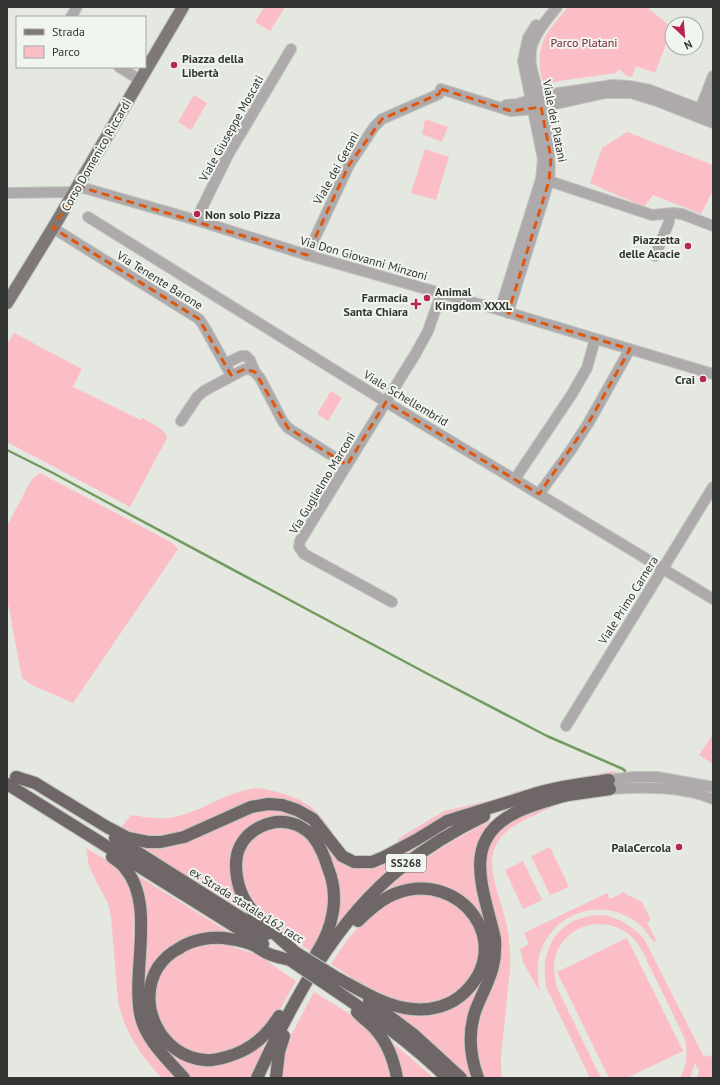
<svg xmlns="http://www.w3.org/2000/svg" width="720" height="1085" font-family="'PT Sans',sans-serif">
	<rect width="100%" height="100%" fill="#e4e8e1"/>
	<!-- green -->
	<g fill="#fbbec6">
		<polygon points="264,7 285,7 270,31 255,22"/>
		<path d="M568,7H647L672,28L655,73L636,66L632,77L627,76L619,69L616,73L559,81L544,85C532,48 545,34 568,7Z"/>
		<polygon points="194,95 207,103 191,130 178,122"/>
		<polygon points="425,119 448,127 442,142 422,134"/>
		<polygon points="627,132 713,165 713,190 701,214 653,195 644,207 590,183 602,148"/>
		<polygon points="425,149 449,157 436,200 411,193"/>
		<path d="M14,333L82,369L73,387L141,420L143,418C150,423 166,429 167,438L130,507L7,442V344Z"/>
		<polygon points="331,391 342,398 328,421 317,414"/>
		<polygon points="40,473 171,542 178,549 73,703 32,685 22,678 7,598 7,526 27,488 33,478"/>
		<polygon points="713,734 713,764 699,755"/>
		<path d="M613,771L619,773L523,793L475,810L445,818L397,848L376,859L369,860L361,859L351,855V854C367,861 381,853 395,843H397L399,838L444,811L496,799L518,791L559,781Z"/>
		<path d="M260,788C299,797 315,802 336,838C340,843 345,847 347,853L281,800L179,835L154,839L119,830L131,815C145,817 161,820 174,817C205,811 227,790 260,788Z"/>
		<path d="M552,806H554C540,813 517,822 506,832C479,856 498,889 505,918C509,934 511,952 510,969L501,1056V1068L502,1078H483L481,1072L477,1049V1040L478,1023L486,998L485,858C487,851 489,843 493,837C504,820 532,810 552,806Z"/>
		<path d="M273,810L291,813L306,821L352,866C362,869 371,869 381,866L425,841L404,857L364,894L335,930L339,903L321,843L284,820L236,845L250,917L142,848L161,849L175,846L244,814L255,811Z"/>
		<path d="M495,819L484,832L479,841L475,856L474,869L477,885L488,926L491,958L475,998L473,1078H468L438,1048L394,1012C410,1017 430,1019 444,1011C455,1005 465,996 475,988L485,927L441,886L423,883L405,884L396,887L380,896C414,863 452,839 495,819Z"/>
		<path d="M284,828C292,829 300,832 306,838C323,853 333,894 329,916C326,928 318,942 314,953C302,946 289,938 278,930C255,913 229,874 247,846C255,833 269,828 284,828Z"/>
		<polygon points="550,847 569,887 550,895 531,856"/>
		<path d="M86,848C95,854 107,859 115,867C127,879 133,897 134,913L132,1006C138,1039 154,1054 175,1078H162C141,1056 123,1030 118,1000L111,917L108,903L97,883L89,866Z"/>
		<polygon points="523,861 542,900 523,909 505,870"/>
		<path d="M135,874L238,938L230,935L159,959L149,1028L213,1066C232,1064 249,1056 263,1043L264,1046L250,1078H188L146,1025Z"/>
		<polygon points="421,892 452,901 469,917 476,932 479,948 478,956 474,972 465,986 446,1001 411,1005 378,995 331,964 348,939 366,918 398,898"/>
		<path d="M624,892L626,894L642,902L651,920L647,922L656,940L654,942C648,935 643,926 635,921C600,897 554,912 540,953C536,966 538,980 540,992L523,962L520,949L529,944L524,933L607,893L610,899Z"/>
		<path d="M605,915C621,920 633,926 644,939L704,1057L711,1055L713,1059V1077L711,1078H697L699,1071L695,1063L690,1078H680C687,1065 688,1054 685,1039C674,1017 664,995 653,973C647,961 641,945 631,936C612,920 585,920 567,937C552,952 552,968 557,988L601,1078H590L547,989C539,958 552,924 586,917C592,915 599,915 605,915Z"/>
		<polygon points="627,938 683,1051 627,1078 609,1078 557,972"/>
		<polygon points="207,943 223,944 258,955 296,981 275,1018 241,1048 210,1056 185,1051 170,1041 155,1012 155,988 161,973 165,966 184,950"/>
		<path d="M314,992C339,1008 371,1022 384,1051C388,1060 390,1069 393,1078H281L283,1050Z"/>
		<polygon points="388,1039 434,1078 402,1078"/>
	</g>
	<g fill="none" stroke-linecap="round" stroke-linejoin="round">
		<!-- stream -->
		<polyline stroke="#759a5f" stroke-width="2.5" points="7,450 53,473 114,506 426,673 547,736 623,769 625,771"/>
		<defs>
			<g id="minor">
				<polyline points="71,17 77,7"/>
				<polyline points="119,67 140,80"/>
				<polyline points="506,105 517,104 552,94 613,85 629,86 650,90 713,114"/>
				<polyline points="698,115 713,76"/>
				<polyline points="706,118 713,99"/>
				<polyline points="543,179 652,215 673,213 682,214 713,226"/>
				<polyline points="77,186 196,220 307,255 500,310 713,374"/>
				<polyline points="7,193 74,192"/>
				<polyline points="88,217 386,402 713,599"/>
				<polyline points="196,220 228,155 291,49"/>
				<polyline points="53,228 199,319 205,328 231,375"/>
				<polyline points="307,255 349,165 374,127 382,119 439,94 441,89 511,111 533,109 605,93 631,93 657,101 713,123"/>
				<polyline points="655,256 669,222 669,218 667,214"/>
				<polyline points="500,310 541,179 543,159 523,61 528,38 536,25"/>
				<path d="M508,313L549,181C552,153 545,126 540,99C536,81 527,64 532,46C536,32 548,18 557,7"/>
				<polyline points="225,364 241,356 246,356 250,360 255,372"/>
				<path d="M181,421L197,397L204,391L245,369C253,369 255,372 260,378L283,422L288,428L347,465"/>
				<polyline points="515,479 572,394 587,368 595,339"/>
				<polyline points="539,494 571,450 589,422 630,349"/>
				<polyline points="392,602 304,554 299,547 300,541 416,353 428,331 441,294"/>
				<polyline points="566,726 713,487"/>
				<polyline points="609,780 633,777 657,777 713,787"/>
				<path d="M610,789C644,787 681,786 713,799"/>
			</g>
			<polyline id="major" points="7,303 53,228 183,7"/>
			<g id="highway">
				<polyline points="16,777 35,783 107,827 128,838 148,842 161,842 184,837 251,807 268,804 282,805 297,810 313,819 342,856 354,862 372,862 384,857 416,840 447,821 528,796"/>
				<polyline points="7,784 263,944"/>
				<polyline points="561,796 610,789"/>
				<path d="M521,799C544,788 583,784 609,780"/>
				<polyline points="115,838 267,934"/>
				<path d="M112,857C116,860 121,863 124,867C156,903 132,968 140,1013C144,1038 167,1059 184,1078"/>
				<path d="M295,952C278,936 259,922 246,902C238,889 234,870 237,855C243,830 273,815 297,825C303,828 310,832 314,838C320,846 325,858 328,868C340,897 333,928 316,954"/>
				<path d="M339,979C362,991 386,1007 412,1009C431,1011 451,1006 465,992C515,944 462,870 397,893C382,898 369,910 358,921"/>
				<path d="M333,989C373,1016 413,1044 447,1078"/>
				<polyline points="369,1001 413,1034 461,1078"/>
				<path d="M357,1012C362,1018 370,1023 375,1029C387,1042 394,1061 397,1078"/>
				<path d="M279,1016C267,1036 249,1051 226,1057C219,1059 212,1061 205,1060C161,1057 135,1004 158,967C163,960 170,953 178,949C192,939 213,936 230,939C237,940 247,942 253,945C259,948 264,952 269,954C276,957 283,958 290,960"/>
				<path d="M257,1078C292,1002 335,920 402,867C427,847 455,830 484,816"/>
				<polyline points="276,1078 279,1052 284,1036"/>
				<path d="M478,1078C470,1056 468,1031 476,1009C487,982 497,969 495,939C484,890 459,839 517,812C533,804 551,800 567,795"/>
			</g>
		</defs>
		<!-- minor casing -->
		<use href="#minor" stroke="#c1c4be" stroke-width="12"/>
		<!-- major casing -->
		<use href="#major" stroke="#c1c4be" stroke-width="14"/>
		<!-- highway casing -->
		<use href="#highway" stroke="#c1c4be" stroke-width="14"/>
		<!-- minor -->
		<use href="#minor" stroke="#aeaaab" stroke-width="10"/>
		<!-- major -->
		<use href="#major" stroke="#7f7879" stroke-width="12"/>
		<!-- highway -->
		<use href="#highway" stroke="#6e6667" stroke-width="12"/>
		<defs>
			<g id="highway-bridge">
				<polyline points="295,952 339,979"/>
				<polyline points="290,960 333,989"/>
			</g>
		</defs>
		<!-- highway-bridge casing -->
		<use href="#highway-bridge" stroke="#c1c4be" stroke-width="14" stroke-linecap="butt"/>
		<!-- highway-bridge -->
		<use href="#highway-bridge" stroke="#6e6667" stroke-width="12"/>
	</g>
	<!-- marked area -->
	<path fill="none" stroke="#df570e" stroke-width="3" stroke-dasharray="8 5" stroke-linejoin="round" d="M441,89L511,111L541,107L551,158L549,181L508,313L630,349L589,422L539,494L386,402L347,465L288,428L255,372L245,369L231,375L199,319L53,228L77,186L307,255L349,165L382,119L439,94Z"/>
	<!-- markers -->
	<g fill="#b62650" stroke="#f1f5ef" stroke-width="1.5">
		<circle cx="174" cy="65" r="4"/>
		<circle cx="197" cy="214" r="4"/>
		<circle cx="688" cy="246" r="4"/>
		<circle cx="427" cy="298" r="4"/>
		<path d="M414 298h4v4h4v4h-4v4h-4v-4h-4v-4h4z"/>
		<circle cx="703" cy="379" r="4"/>
		<circle cx="679" cy="847" r="4"/>
	</g>
	<g text-anchor="middle" dominant-baseline="central" stroke-width="4" stroke-linejoin="round" paint-order="stroke">
		<!-- shield labels -->
		<rect fill="#f1f5ef" stroke="#6c6f6b" stroke-width="1" x="386" y="854" width="40" height="18" rx="3"/>
		<g font-size="11" font-weight="bold" fill="#333532">
			<text x="406" y="863">SS268</text>
		</g>
		<!-- park labels -->
		<g font-size="12" fill="#7b2238" stroke="#f1f5ef">
			<text x="584" y="42">Parco Platani</text>
		</g>
		<!-- poi labels -->
		<g font-size="12" font-weight="bold" fill="#333532" stroke="#f1f5ef" text-anchor="end">
			<text x="182" y="58" text-anchor="start">Piazza della<tspan x="182" dy="14">Libertà</tspan></text>
			<text x="205" y="214" text-anchor="start">Non solo Pizza</text>
			<text x="680" y="239">Piazzetta<tspan x="680" dy="14">delle Acacie</tspan></text>
			<text x="435" y="291" text-anchor="start">Animal<tspan x="435" dy="14">Kingdom XXXL</tspan></text>
			<text x="408" y="297">Farmacia<tspan x="408" dy="14">Santa Chiara</tspan></text>
			<text x="695" y="379">Crai</text>
			<text x="671" y="847">PalaCercola</text>
		</g>
		<!-- street labels -->
		<g font-size="12" fill="#333532" stroke="#f1f5ef">
			<text transform="translate(555 121) rotate(79)">Viale dei Platani</text>
			<text transform="translate(231 128) rotate(-61)">Viale Giuseppe Moscati</text>
			<text transform="translate(96 155) rotate(-60)">Corso Domenico Riccardi</text>
			<text transform="translate(336 168) rotate(-61)">Viale dei Gerani</text>
			<text transform="translate(364 258) rotate(16)">Via Don Giovanni Minzoni</text>
			<text transform="translate(160 280) rotate(32)">Via Tenente Barone</text>
			<text transform="translate(406 398) rotate(31)">Viale Schellembrid</text>
			<text transform="translate(322 483) rotate(-59)">Via Guglielmo Marconi</text>
			<text transform="translate(628 600) rotate(-58)">Viale Primo Carnera</text>
			<text transform="translate(247 905) rotate(32)">ex Strada statale 162 racc</text>
		</g>
	</g>
	<!-- border -->
	<rect width="720" height="1085" fill="none" stroke="#333532" stroke-width="16"/>
	<!-- legend -->
	<rect x="16" y="16" width="130" height="52" fill="#f1f5ef" stroke="#a5a8a3"/>
	<rect x="24" y="29" width="20" height="6" fill="#7f7879" stroke="#a5a8a3"/>
	<text x="52" y="36" font-size="12" fill="#333532">Strada</text>
	<rect x="24" y="46" width="20" height="12" fill="#fbbec6" stroke="#a5a8a3"/>
	<text x="52" y="56" font-size="12" fill="#333532">Parco</text>
	<!-- north arrow -->
	<g transform="translate(684 36) rotate(154)"><circle r="19" fill="#f1f5ef" stroke="#a5a8a3"/>
	<path d="M0-3L7 15L0 10L-7 15Z" fill="#b62650"/>
	<text y="-6" font-size="11" font-weight="bold" text-anchor="middle" fill="#333532">N</text>
	</g>
</svg>
